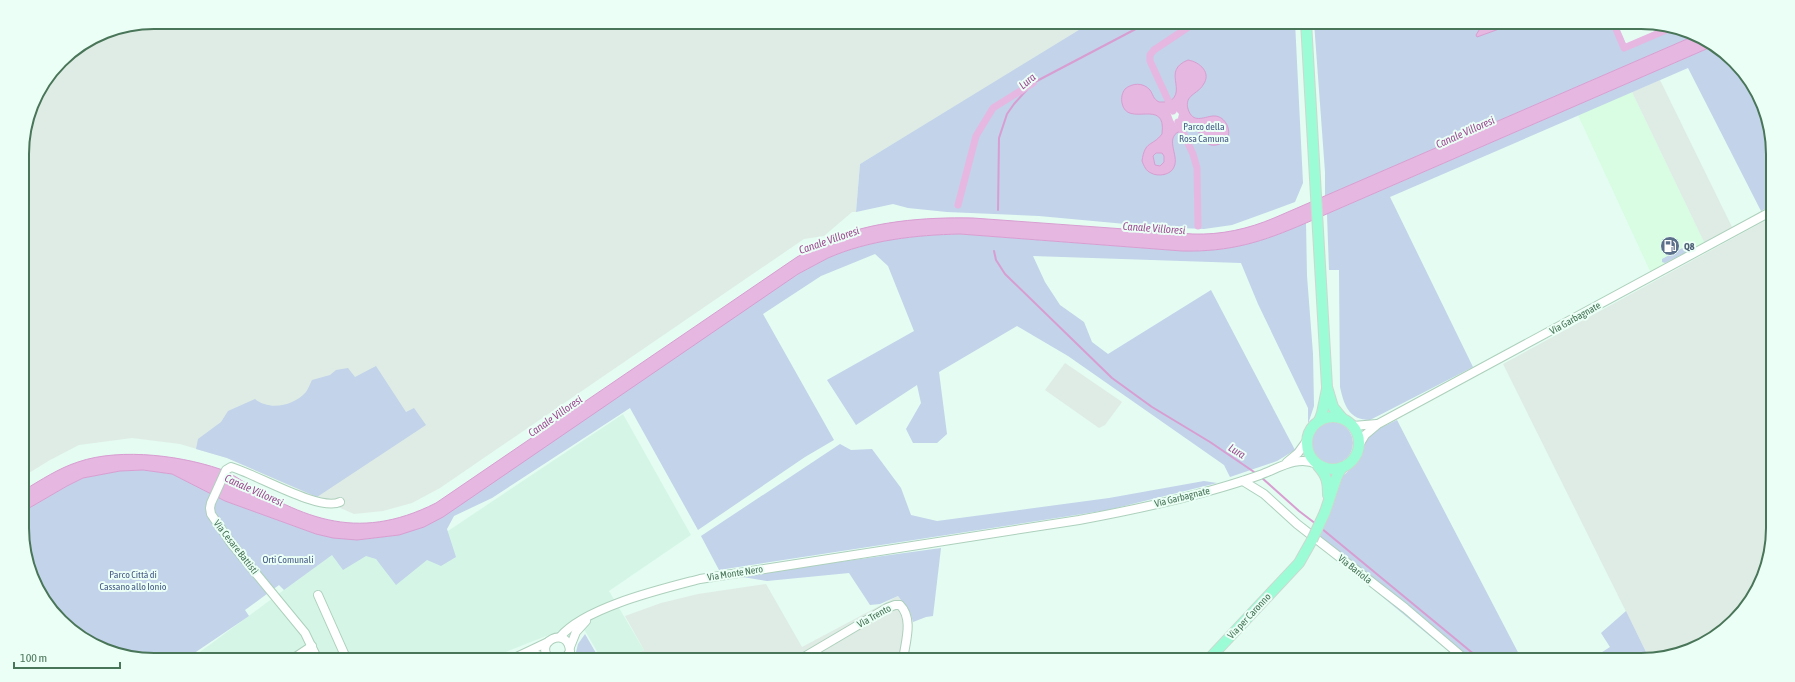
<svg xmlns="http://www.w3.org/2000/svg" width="1795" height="682" font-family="'Asap Condensed',sans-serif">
	<rect width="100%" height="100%" fill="#e4fcf2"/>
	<!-- residential -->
	<polygon fill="#d5f6e7" points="623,414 691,535 609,591 644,650 627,660 602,660 585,631 577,624 503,653 508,660 189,660 334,553 427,545"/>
	<!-- commercial -->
	<polygon fill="#d8fde2" points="1632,92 1705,244 1651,273 1578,115"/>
	<!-- industrial -->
	<g fill="#dfece5">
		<polygon points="154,22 1094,22 860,164 856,212 852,212 824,236 804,239 440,488 412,503 383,511 354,514 227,458 180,444 132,438 79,445 50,460 24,476 22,145 36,95 67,55 104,32"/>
		<polygon points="1660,80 1733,229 1705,244 1632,92"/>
		<polygon points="1772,217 1773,528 1766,571 1746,608 1721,633 1684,653 1650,660 1503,364"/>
		<polygon points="1065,363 1122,402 1105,425 1099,428 1045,390"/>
		<polygon points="766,584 802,647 898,596 910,612 913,622 908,660 628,660 644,650 625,616 661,603 698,594"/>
	</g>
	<!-- green -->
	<g fill="#c2d3ea">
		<polygon points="1092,22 1295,22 1303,183 1295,202 1232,225 1204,229 1158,227 1039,216 947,212 908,208 893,204 856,212 860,164"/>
		<polygon points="1314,22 1616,22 1626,44 1667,26 1684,29 1694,36 1325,196 1325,172"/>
		<path d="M1711,47L1740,67L1760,96L1772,136V205L1761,211L1688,68L1390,197L1473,367L1370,420C1349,420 1344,405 1340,387L1339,270H1329L1327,214Z"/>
		<path d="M1306,223L1307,276L1313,354L1314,406L1308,424V408L1258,304L1241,263L1033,256L1045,282L1060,305L1084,322L1092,342L1108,354L1211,290L1295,450L1277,461L1230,477L1224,465L1068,356L1017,326L939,372L947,434L937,443H913L906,429L921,403L917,385L856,425L827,380L914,331L888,266L875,254L821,276L763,314L834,440L805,457L698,530L630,408L492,498L454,516L447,529L456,557L441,566L427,560L396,585L376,559L366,556L343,570L332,555L284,590L279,585L245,610L249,616L184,660H154L111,653L55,615L24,554V511L67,486L83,478L120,471L143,470L172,474L225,501L316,534L357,540L399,535L798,274C808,269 818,263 828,258C869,240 916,235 960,234L1182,251C1231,252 1262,242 1306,223Z"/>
		<polygon points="1688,245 1691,246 1691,250 1665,263 1662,262 1662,259"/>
		<path d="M376,366L406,412L414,408L426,425L317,497L227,458L196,449L198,439L221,422L228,411L255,399C269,411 294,406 306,392C308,389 310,384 312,380L330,375L336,370L348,368L355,377Z"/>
		<polygon points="1397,420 1414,453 1522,660 1459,660 1317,543 1330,513 1342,477 1358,462 1363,446 1369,437 1380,428"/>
		<circle cx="1332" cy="443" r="21"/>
		<polygon points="840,444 851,450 872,449 901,488 911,515 937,521 1109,498 1204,481 1217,483 1108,510 719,570 701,536"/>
		<polygon points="941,548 933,616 926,617 913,622 910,612 898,596 880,604 870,605 849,573 767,581 736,576"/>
		<polygon points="1626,611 1646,652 1628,660 1590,660 1610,647 1601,633"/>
		<polygon points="585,634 600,660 574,660 578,644"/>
	</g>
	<!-- water -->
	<g fill="#e6b8e1" stroke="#d89ed1" fill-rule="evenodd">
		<polygon points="1496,22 1511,22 1499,29 1477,37 1476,35 1481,27"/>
		<path d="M1694,36L1711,47L1306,223C1262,242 1231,252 1182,251L960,234C916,235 869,240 828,258C818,263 808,269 798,274L443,517L424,527L399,535L357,540L333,538L316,534L225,501L172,474L143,470L120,471L83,478L67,486L24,511V490C41,480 59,468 78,462C121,447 187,456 228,472C299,517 355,544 436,503L797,257C807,252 816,246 826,241C870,221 925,217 973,218L1193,234C1221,235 1248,229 1274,218Z"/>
		<path d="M1188,60C1200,62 1212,73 1203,85C1198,94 1184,95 1188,109C1193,124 1203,117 1213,116C1224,115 1231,128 1228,137C1225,144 1212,148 1207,143C1198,136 1201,124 1183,130C1162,136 1180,155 1174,167C1171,175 1158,177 1151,173C1146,171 1144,166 1142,161C1145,140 1152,147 1162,134C1167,96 1127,129 1122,103C1121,98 1122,93 1125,89C1132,83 1143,82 1150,90C1153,94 1153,99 1159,102H1169C1188,90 1161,71 1188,60ZM1156,153H1162L1164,156V162L1160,166L1155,165L1153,156Z"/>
	</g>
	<!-- pier -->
	<polygon fill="#e4fcf2" points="1170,99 1175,110 1179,114 1178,118 1184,132 1181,133 1173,120 1166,101"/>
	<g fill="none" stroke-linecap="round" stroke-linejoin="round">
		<!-- stream -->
		<g stroke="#d89ed1" stroke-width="2">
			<polyline points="998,210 999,138 1007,114 1014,104 1033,83 1149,22"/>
			<polyline points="994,251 996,260 1005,274 1112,378 1152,407 1210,442 1257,474"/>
			<polyline points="1262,478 1299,511 1316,524"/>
			<polyline points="1321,528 1481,660"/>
		</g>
		<!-- canal -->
		<g stroke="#e6b8e1" stroke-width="7">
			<polyline points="1613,22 1624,48 1673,27"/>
			<polyline points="1173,111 1150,61 1150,55 1154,50 1196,22"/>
			<polyline points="1178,122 1193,154 1197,168 1198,226"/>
			<polyline points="958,205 976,136 993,108 1033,83"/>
		</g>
		<defs>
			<g id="minor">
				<polyline points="1353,426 1377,424"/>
				<polyline points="1359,445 1365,435 1378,424 1772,211"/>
				<polyline points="1287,462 1298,453 1306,442"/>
				<polyline points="1243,481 1264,494 1297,524 1405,608 1466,660"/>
				<polyline points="318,595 347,660"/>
				<path d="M560,637C585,607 662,589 700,579L1079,520C1139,509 1201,496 1260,475C1279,468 1297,455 1317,464"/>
				<polyline points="570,647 576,632 586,621"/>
				<polyline points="524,655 538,655 548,658"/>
				<polyline points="291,660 312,646"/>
				<path d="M318,660L305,633L231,543L211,514L210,508L211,503L226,470L231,467C254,473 319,512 340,502"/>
				<polyline points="510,660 548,642"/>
				<path d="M551,660C531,643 568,624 570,651L565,660"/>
				<path d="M799,660L887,608L895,605H900C914,619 905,643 903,660"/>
			</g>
			<g id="major">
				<polyline points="1306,22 1327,387 1333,407 1342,418"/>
				<circle cx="1333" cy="443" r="26"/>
				<polyline points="1319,421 1322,413 1327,389"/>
				<path d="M1318,466C1327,476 1328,482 1328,495"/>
				<polyline points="1325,512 1337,476 1342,467"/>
				<polyline points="1208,660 1299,563 1312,540"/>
			</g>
		</defs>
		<!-- minor casing -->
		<use href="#minor" stroke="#add0bc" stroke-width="10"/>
		<!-- major casing -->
		<use href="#major" stroke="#ccd8d0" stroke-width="12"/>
		<!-- minor -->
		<use href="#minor" stroke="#fff" stroke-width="8"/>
		<!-- major -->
		<use href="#major" stroke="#9cfcd6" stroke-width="10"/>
		<defs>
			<polyline id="major-bridge" points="1312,540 1325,512"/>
		</defs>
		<!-- major-bridge casing -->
		<use href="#major-bridge" stroke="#ccd8d0" stroke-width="12" stroke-linecap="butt"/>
		<!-- major-bridge -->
		<use href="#major-bridge" stroke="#9cfcd6" stroke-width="10"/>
	</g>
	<!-- icons -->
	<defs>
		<symbol id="fuel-disc" viewBox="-11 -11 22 22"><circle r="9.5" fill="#5c6f8a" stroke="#ebfff6"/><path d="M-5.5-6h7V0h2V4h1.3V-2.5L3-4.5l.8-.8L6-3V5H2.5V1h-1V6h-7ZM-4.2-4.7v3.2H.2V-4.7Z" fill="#fff"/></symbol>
	</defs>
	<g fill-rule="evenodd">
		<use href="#fuel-disc" x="1659" y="235" width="22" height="22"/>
	</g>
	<g text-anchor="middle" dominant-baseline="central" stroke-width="4" stroke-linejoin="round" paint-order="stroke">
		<!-- park labels -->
		<g font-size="10" fill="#465b87" stroke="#ebfff6">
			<text x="1204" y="126">Parco della<tspan x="1204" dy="12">Rosa Camuna</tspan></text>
			<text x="288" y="559">Orti Comunali</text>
			<text x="133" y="574">Parco Città di<tspan x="133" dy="12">Cassano allo Ionio</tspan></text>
		</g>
		<!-- service labels -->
		<g font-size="10" font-weight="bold" fill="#4e5e75" stroke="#ebfff6" text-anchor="start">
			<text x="1684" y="246">Q8</text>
		</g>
		<!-- street labels -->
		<g font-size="10" fill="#497558" stroke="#ebfff6">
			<text transform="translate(1575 318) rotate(-29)">Via Garbagnate</text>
			<text transform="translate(1182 497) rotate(-14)">Via Garbagnate</text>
			<text transform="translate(236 547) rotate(52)">Via Cesare Battisti</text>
			<text transform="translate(1355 569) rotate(38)">Via Bariola</text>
			<text transform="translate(735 573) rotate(-9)">Via Monte Nero</text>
			<text transform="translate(874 616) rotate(-29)">Via Trento</text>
			<text transform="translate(1249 616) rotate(-47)">Via per Caronno</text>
		</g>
		<!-- water labels -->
		<g font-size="11" font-style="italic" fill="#9e4b92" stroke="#ebfff6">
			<text transform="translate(1027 81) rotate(-39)">Lura</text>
			<text transform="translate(1465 132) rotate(-24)">Canale Villoresi</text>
			<text transform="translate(1154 228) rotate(4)">Canale Villoresi</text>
			<text transform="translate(829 240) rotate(-19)">Canale Villoresi</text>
			<text transform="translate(555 416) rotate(-35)">Canale Villoresi</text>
			<text transform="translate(1237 451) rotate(32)">Lura</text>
			<text transform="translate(254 490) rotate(24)">Canale Villoresi</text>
		</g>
	</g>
	<!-- crop -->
	<path d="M0 0H1795V682H0ZM154 29H1641A125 125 0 0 1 1766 154V528A125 125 0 0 1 1641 653H154A125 125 0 0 1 29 528V154A125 125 0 0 1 154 29Z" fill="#ebfff6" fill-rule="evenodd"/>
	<path fill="none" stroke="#497558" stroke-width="2" d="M154 29H1641A125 125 0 0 1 1766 154V528A125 125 0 0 1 1641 653H154A125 125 0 0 1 29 528V154A125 125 0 0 1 154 29Z"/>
	<!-- scale -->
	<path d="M14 662v6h106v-6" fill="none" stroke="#497558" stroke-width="2"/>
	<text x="20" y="662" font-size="12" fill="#497558" stroke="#ebfff6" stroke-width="3" paint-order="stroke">100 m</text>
</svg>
